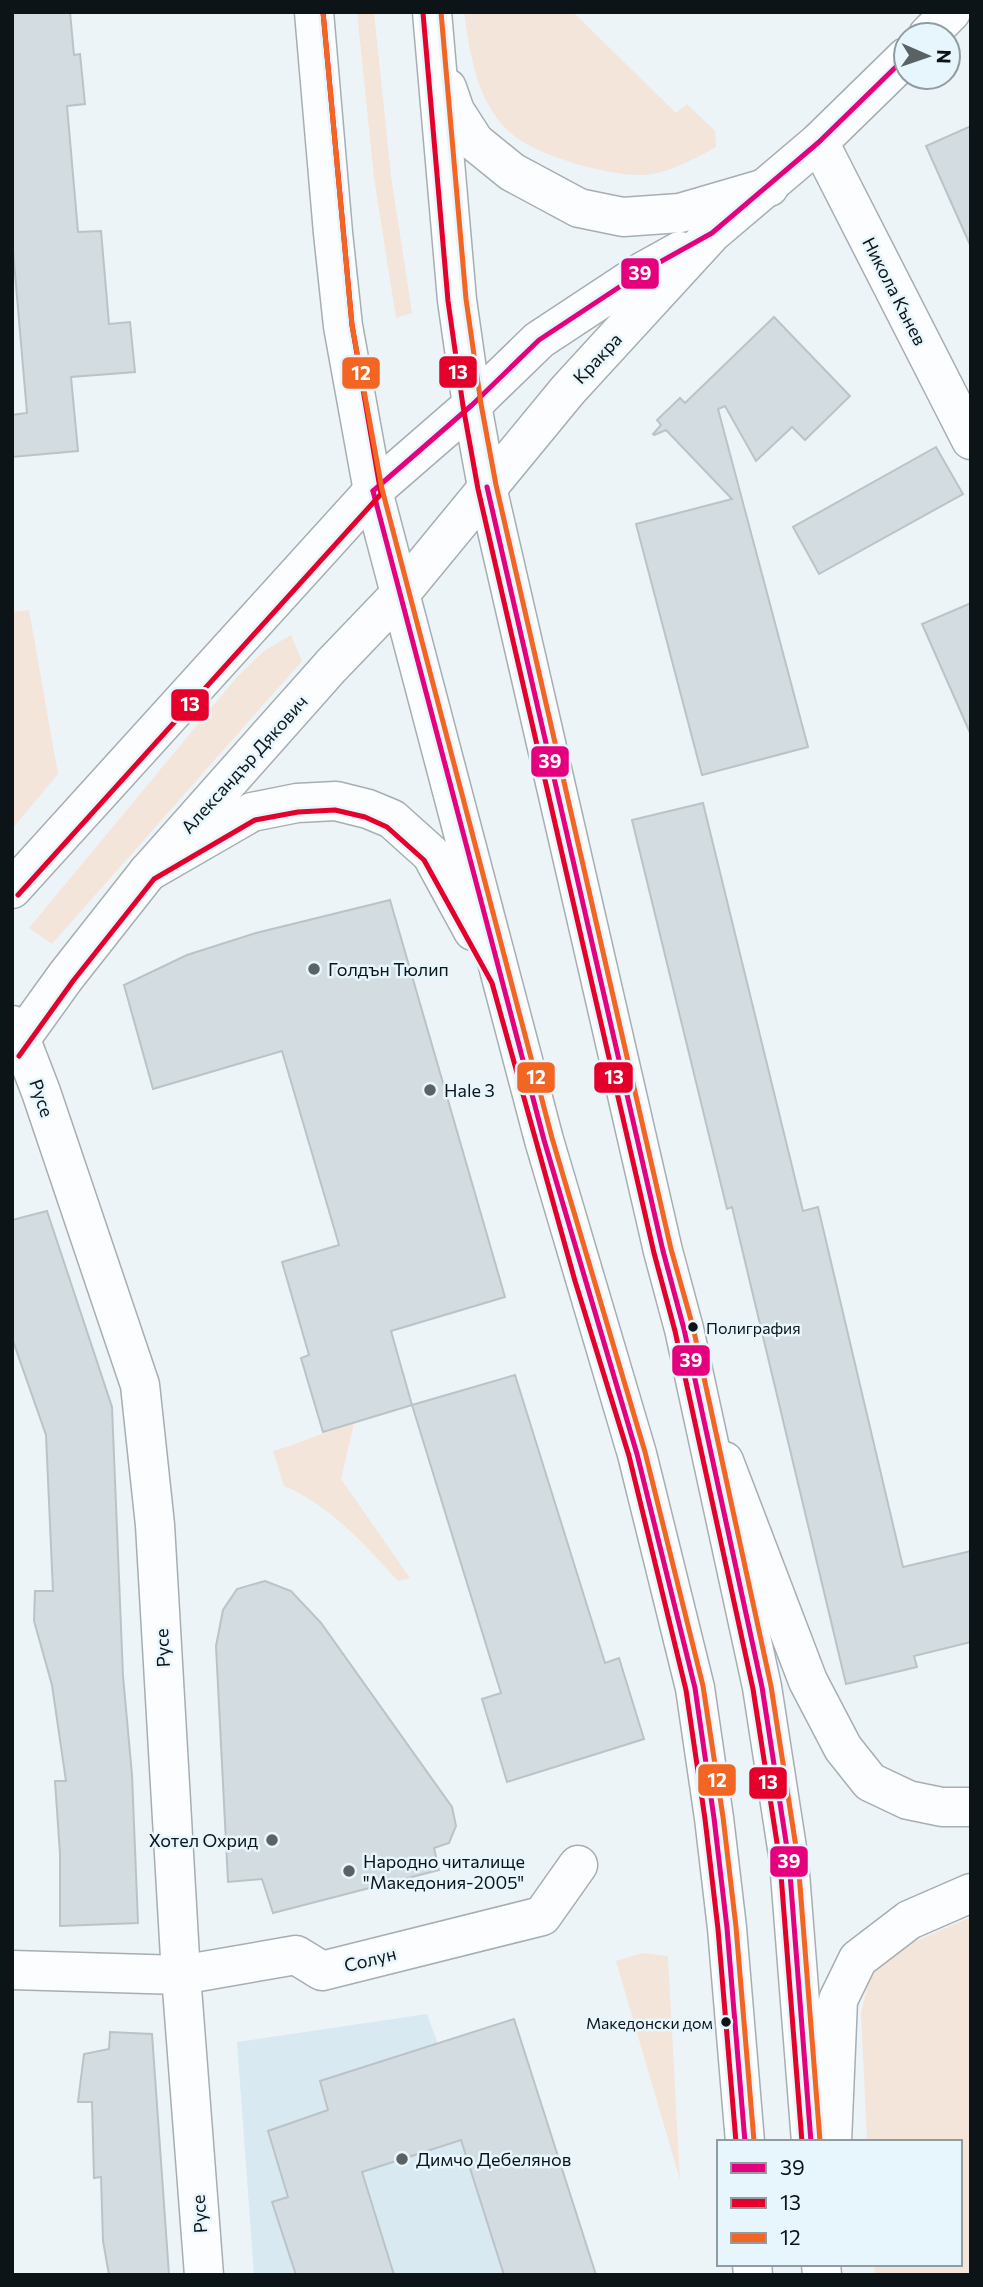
<svg xmlns="http://www.w3.org/2000/svg" width="983" height="2287" font-family="Commissioner,sans-serif">
	<rect width="100%" height="100%" fill="#ecf4f8"/>
	<!-- built -->
	<polygon fill="#d8e9f2" points="427,2014 438,2044 514,2019 596,2275 254,2275 237,2042"/>
	<!-- green -->
	<g fill="#f4e5db">
		<polygon points="357,12 374,12 391,176 412,313 396,318 374,178"/>
		<path d="M464,12H573L676,113L687,104L715,131L716,147C696,158 675,170 652,174C621,180 546,158 520,140C508,132 498,122 491,109C473,80 469,45 464,12Z"/>
		<polygon points="29,610 58,774 12,829 12,612"/>
		<polygon points="291,635 302,661 52,944 29,928 237,677 265,650"/>
		<path d="M354,1423L341,1479L410,1578L398,1581C364,1544 331,1506 284,1486L273,1451C301,1443 326,1431 354,1423Z"/>
		<polygon points="971,1917 971,2275 875,2275 874,2264 960,2264 960,2142 867,2142 861,2013 869,1979 895,1950"/>
		<polygon points="643,1953 668,1956 680,2180 616,1961"/>
	</g>
	<!-- building -->
	<g fill="#d3dce0" stroke="#bbc3c6" stroke-width="2">
		<polygon points="12,12 70,12 74,55 80,54 85,104 67,106 78,232 101,231 109,324 130,322 135,372 71,377 78,451 12,457 12,415 27,413 12,239"/>
		<polygon points="971,126 971,247 926,146"/>
		<polygon points="774,317 850,396 805,440 792,427 756,461 725,406 718,409 808,747 702,775 636,524 732,499 666,430 654,435 653,434 661,425 657,420 680,398 685,403"/>
		<polygon points="936,447 963,494 819,574 793,527"/>
		<polygon points="971,603 971,735 922,624"/>
		<polygon points="703,803 803,1211 818,1207 903,1567 971,1551 971,1642 914,1656 917,1667 846,1684 732,1207 727,1209 632,820"/>
		<polygon points="390,900 505,1297 391,1331 412,1405 323,1432 301,1358 309,1355 282,1262 339,1245 282,1051 153,1089 124,985 187,955 256,933"/>
		<polygon points="47,1211 112,1407 123,1676 132,1775 138,1923 60,1926 60,1854 55,1781 66,1781 52,1685 34,1621 35,1591 53,1591 46,1435 12,1338 12,1220"/>
		<polygon points="515,1375 605,1663 619,1658 644,1739 507,1782 482,1699 501,1693 412,1405"/>
		<polygon points="265,1581 291,1591 321,1623 452,1807 456,1826 449,1843 434,1848 439,1870 273,1913 262,1879 228,1882 216,1646 223,1610 237,1589"/>
		<polygon points="514,2019 596,2275 504,2275 461,2140 362,2172 394,2275 296,2275 272,2202 288,2197 268,2131 328,2110 320,2081"/>
		<polygon points="110,2032 152,2034 169,2275 109,2275 103,2241 101,2177 94,2178 92,2102 78,2102 84,2054 109,2049"/>
	</g>
	<g fill="none" stroke-linecap="round" stroke-linejoin="round">
		<defs>
			<g id="minor">
				<polyline points="928,35 951,12"/>
				<polyline points="819,142 971,440"/>
				<polyline points="12,889 373,491 472,405 539,340 642,272 680,251"/>
				<polyline points="12,1025 21,1040 41,1092 140,1385 155,1525 181,1975 204,2275"/>
				<polyline points="12,1051 66,976 148,872 331,666 401,593 568,390 712,233 819,142 906,57"/>
				<polyline points="724,1461 808,1681 843,1748 870,1782 908,1800 942,1807 971,1807"/>
				<polyline points="12,1970 181,1975 296,1955 322,1971 542,1916 578,1865"/>
				<polyline points="832,2142 838,2000 858,1959 909,1920 971,1893"/>
			</g>
			<g id="major">
				<polyline points="314,12 333,233 343,326 373,491 544,1140 637,1454 695,1688 714,1818 727,1928 745,2142"/>
				<polyline points="432,12 457,300 472,405 487,487 663,1251 684,1329 762,1687 789,1861 811,2142"/>
				<polyline points="447,88 455,111 475,142 512,172 579,208 623,217 680,213 769,187"/>
				<polyline points="148,872 252,812 297,803 336,801 368,809 392,819 431,854 473,931"/>
				<polyline points="752,2264 753,2275"/>
				<polyline points="821,2264 822,2275"/>
			</g>
		</defs>
		<!-- minor casing -->
		<use href="#minor" stroke="#a6aeb2" stroke-width="41"/>
		<!-- major casing -->
		<use href="#major" stroke="#a6aeb2" stroke-width="41"/>
		<!-- minor -->
		<use href="#minor" stroke="#fcfdfe" stroke-width="38"/>
		<!-- major -->
		<use href="#major" stroke="#fcfdfe" stroke-width="38"/>
		<defs>
			<g id="bus-1">
				<polyline points="487,487 663,1251 684,1329 762,1687 789,1861 811,2142"/>
				<polyline points="373,491 544,1140 637,1454 695,1688 714,1818 727,1928 745,2142"/>
				<polyline points="373,491 472,405 539,340 642,272 712,233 819,142 906,57"/>
			</g>
			<g id="bus-2">
				<polyline points="423,13 448,301 463,406 478,489 654,1253 675,1331 753,1689 780,1862 802,2142"/>
				<polyline points="18,895 381,494 352,325 323,12"/>
				<polyline points="19,1056 73,981 154,879 255,820 298,812 335,810 365,817 387,827 424,860 492,983 575,1281 629,1456 686,1690 705,1819 718,1929 736,2142"/>
			</g>
			<g id="bus-3">
				<polyline points="323,12 352,325 382,489 552,1138 645,1452 703,1686 723,1817 736,1927 754,2141"/>
				<polyline points="441,12 466,299 481,404 496,485 671,1249 693,1327 771,1686 798,1860 820,2141"/>
			</g>
		</defs>
		<!-- bus-1 casing -->
		<use href="#bus-1" stroke="#e7f6fd" stroke-width="10"/>
		<!-- bus-2 casing -->
		<use href="#bus-2" stroke="#e7f6fd" stroke-width="10"/>
		<!-- bus-3 casing -->
		<use href="#bus-3" stroke="#e7f6fd" stroke-width="10"/>
		<!-- bus-1 -->
		<use href="#bus-1" stroke="#e5007d" stroke-width="5"/>
		<!-- bus-2 -->
		<use href="#bus-2" stroke="#e4002b" stroke-width="5"/>
		<!-- bus-3 -->
		<use href="#bus-3" stroke="#f26522" stroke-width="5"/>
	</g>
	<!-- markers -->
	<g fill="#5a6266" stroke="#e7f6fd" stroke-width="2.5">
		<circle cx="314" cy="969" r="7"/>
		<circle cx="430" cy="1090" r="7"/>
		<circle cx="272" cy="1840" r="7"/>
		<circle cx="349" cy="1871" r="7"/>
		<circle cx="402" cy="2159" r="7"/>
	</g>
	<g fill="#0c1418" stroke="#e7f6fd" stroke-width="2.5">
		<circle cx="693" cy="1327" r="6"/>
		<circle cx="726" cy="2022" r="6"/>
	</g>
	<g text-anchor="middle" dominant-baseline="central" stroke-width="5" stroke-linejoin="round" paint-order="stroke">
		<!-- bus labels -->
		<g font-size="16" fill="#0c1418" stroke="#e7f6fd" text-anchor="start">
			<text x="706" y="1327">Полиграфия</text>
			<text x="713" y="2022" text-anchor="end">Македонски дом</text>
		</g>
		<!-- street labels -->
		<g font-size="18" fill="#0c1418" stroke="#e7f6fd">
			<text transform="translate(895 291) rotate(63)">Никола Кънев</text>
			<text transform="translate(597 358) rotate(-47)">Кракра</text>
			<text transform="translate(244 764) rotate(-48)">Александър Дякович</text>
			<text transform="translate(42 1098) rotate(71)">Русе</text>
			<text transform="translate(162 1648) rotate(-93)">Русе</text>
			<text transform="translate(370 1959) rotate(-14)">Солун</text>
			<text transform="translate(199 2214) rotate(-94)">Русе</text>
		</g>
		<!-- poi labels -->
		<g font-size="18" fill="#0c1418" stroke="#e7f6fd" text-anchor="start">
			<text x="328" y="969">Голдън Тюлип</text>
			<text x="444" y="1090">Hale 3</text>
			<text x="258" y="1840" text-anchor="end">Хотел Охрид</text>
			<text x="363" y="1861">Народно читалище<tspan x="363" dy="21">"Македония-2005"</tspan></text>
			<text x="416" y="2159">Димчо Дебелянов</text>
		</g>
	</g>
	<g stroke="#e7f6fd" stroke-width="2.5">
		<rect x="620" y="257" width="40" height="33" rx="7" fill="#e5007d"/>
		<rect x="438" y="355" width="40" height="34" rx="7" fill="#e4002b"/>
		<rect x="341" y="356" width="40" height="34" rx="7" fill="#f26522"/>
		<rect x="170" y="688" width="40" height="34" rx="7" fill="#e4002b"/>
		<rect x="530" y="745" width="40" height="33" rx="7" fill="#e5007d"/>
		<rect x="516" y="1061" width="40" height="33" rx="7" fill="#f26522"/>
		<rect x="593" y="1061" width="41" height="33" rx="7" fill="#e4002b"/>
		<rect x="671" y="1344" width="40" height="33" rx="7" fill="#e5007d"/>
		<rect x="697" y="1763" width="40" height="34" rx="7" fill="#f26522"/>
		<rect x="748" y="1766" width="40" height="34" rx="7" fill="#e4002b"/>
		<rect x="769" y="1845" width="40" height="33" rx="7" fill="#e5007d"/>
	</g>
	<g font-size="19" text-anchor="middle" font-weight="bold" fill="#fff">
		<text x="640" y="280">39</text>
		<text x="458" y="379">13</text>
		<text x="361" y="380">12</text>
		<text x="190" y="711">13</text>
		<text x="550" y="768">39</text>
		<text x="536" y="1084">12</text>
		<text x="614" y="1084">13</text>
		<text x="691" y="1367">39</text>
		<text x="717" y="1787">12</text>
		<text x="768" y="1789">13</text>
		<text x="789" y="1868">39</text>
	</g>
	<!-- border -->
	<rect width="983" height="2287" fill="none" stroke="#0c1418" stroke-width="28"/>
	<!-- legend -->
	<rect x="717" y="2140" width="245" height="126" fill="#e7f6fd" stroke="#8f9ca1" stroke-width="2"/>
	<rect x="731" y="2163" width="35" height="10" fill="#e5007d" stroke="#8f9ca1" stroke-width="2"/>
	<text x="780" y="2175" font-size="21" fill="#0c1418">39</text>
	<rect x="731" y="2198" width="35" height="10" fill="#e4002b" stroke="#8f9ca1" stroke-width="2"/>
	<text x="780" y="2210" font-size="21" fill="#0c1418">13</text>
	<rect x="731" y="2233" width="35" height="10" fill="#f26522" stroke="#8f9ca1" stroke-width="2"/>
	<text x="780" y="2245" font-size="21" fill="#0c1418">12</text>
	<!-- north arrow -->
	<g transform="translate(927 56) rotate(92)"><circle r="33" fill="#e7f6fd" stroke="#8f9ca1" stroke-width="2"/>
	<path d="M0-5L12 26L0 18L-12 26Z" fill="#5a6266"/>
	<text y="-10" font-size="19" font-weight="bold" text-anchor="middle" fill="#0c1418">N</text>
	</g>
</svg>
